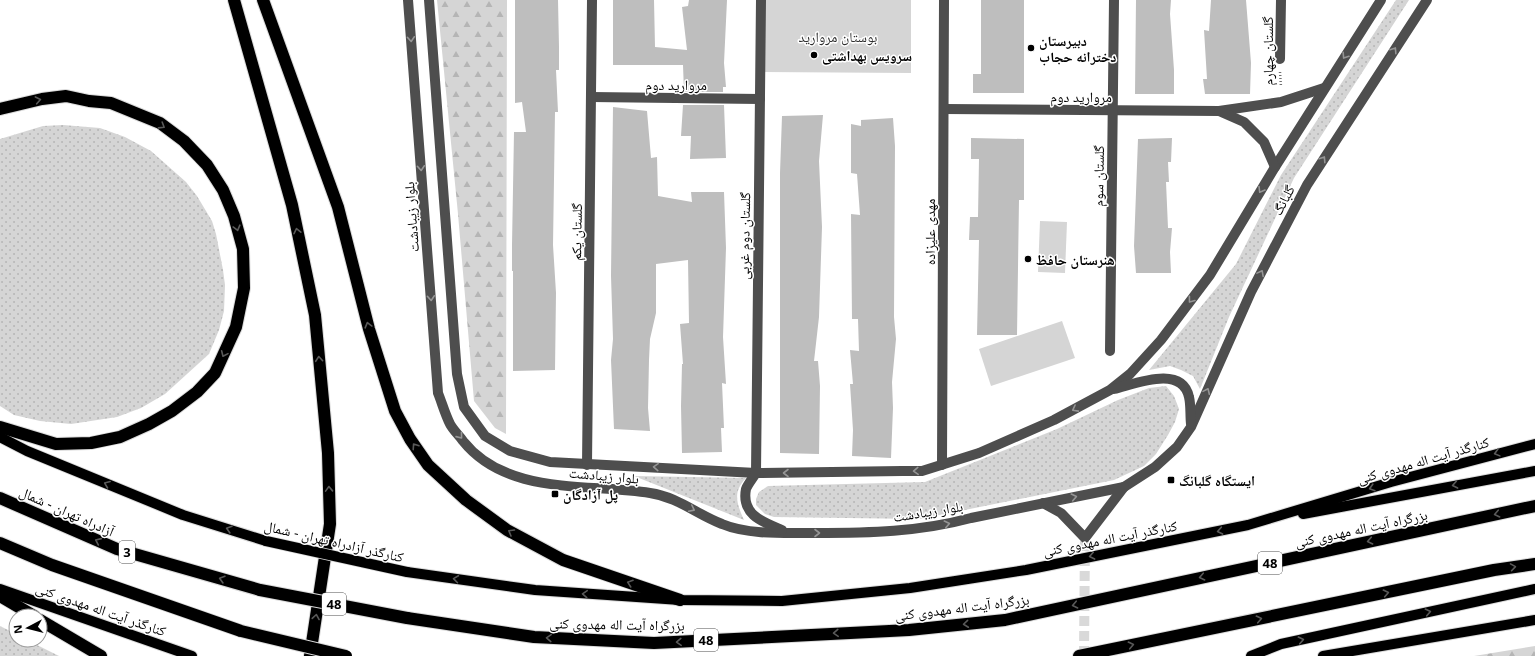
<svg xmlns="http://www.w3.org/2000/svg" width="1535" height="656" font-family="'Noto Sans','Noto Naskh Arabic',sans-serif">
	<defs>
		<pattern id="grass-dots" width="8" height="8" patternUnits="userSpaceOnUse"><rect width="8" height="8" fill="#d5d5d5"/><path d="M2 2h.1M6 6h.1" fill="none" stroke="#b5b5b5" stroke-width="1.8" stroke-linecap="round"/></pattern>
		<pattern id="forest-firs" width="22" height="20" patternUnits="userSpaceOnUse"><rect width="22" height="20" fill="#d5d5d5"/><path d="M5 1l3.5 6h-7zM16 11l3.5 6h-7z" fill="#b5b5b5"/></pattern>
	</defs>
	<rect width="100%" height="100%" fill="#fff"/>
	<!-- grass -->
	<g fill="url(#grass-dots)">
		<polygon points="1396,0 1409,0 1294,178 1229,317 1200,389 1193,376 1181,370 1170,366 1149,370 1236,264 1281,175"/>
		<polygon points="63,125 100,128 125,137 151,151 186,182 197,196 212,221 216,234 223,270 225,285 224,311 219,330 209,354 165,394 141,408 117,417 71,424 40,421 14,415 0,406 0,139 43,126"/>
		<polygon points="1166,386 1174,396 1179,409 1175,422 1168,435 1156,454 1144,466 1114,480 920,519 774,517 765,514 756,505 756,499 759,492 768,486 925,482 1057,429 1118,400 1149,388"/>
		<path d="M634,476L746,478C733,492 736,502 744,520Z"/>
		<polygon points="0,626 16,634 16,640 27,640 59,656 0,656"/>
	</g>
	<!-- forest -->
	<g fill="url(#forest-firs)">
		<polygon points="437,0 507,0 506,434 495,428 474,401 458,214"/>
		<polygon points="1535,646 1535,656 1474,656"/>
	</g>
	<!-- park -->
	<g fill="#d5d5d5">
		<polygon points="759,0 911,0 911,73 759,72"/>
		<polygon points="1040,221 1067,222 1065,273 1038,272"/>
		<polygon points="1062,321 1075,358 991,386 979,349"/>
	</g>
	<!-- building -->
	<g fill="#bebebe">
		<polygon points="515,0 558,0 559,47 559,70 556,70 558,112 555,112 553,245 556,293 555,370 513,371 513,271 512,271 512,245 514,132 526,132 522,102 515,103"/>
		<polygon points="613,0 654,0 655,47 687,50 682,7 688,6 689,0 727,0 724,63 726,87 723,87 723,92 684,92 683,65 613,65"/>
		<polygon points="981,0 1024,0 1024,93 973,93 973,74 981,74"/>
		<polygon points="1136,0 1171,0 1170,14 1174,70 1174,94 1135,94"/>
		<polygon points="1211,0 1246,0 1251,63 1250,94 1205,94 1203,79 1207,79 1204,30 1209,31"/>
		<polygon points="683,105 724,105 726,158 690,159 691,136 681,136"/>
		<polygon points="613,107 647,111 651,158 657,157 658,196 692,202 691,192 724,192 726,248 723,337 726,384 722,383 724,428 721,428 722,452 682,453 681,406 682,364 683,364 680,324 689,323 688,260 656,264 656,313 650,339 649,360 648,408 650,431 614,429 611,360 613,339 611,276"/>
		<polygon points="823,115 819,161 822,227 819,317 814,361 818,361 820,386 819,454 780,453 780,173 782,116"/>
		<polygon points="893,118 895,146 894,317 896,339 892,382 893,408 891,458 852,456 853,430 850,384 853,384 850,350 859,351 858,319 852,319 851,214 860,215 857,174 851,173 851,124 861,126 861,120"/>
		<polygon points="971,138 1024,139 1024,200 1019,200 1017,335 977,335 979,240 969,240 970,217 978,217 979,159 971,159"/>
		<polygon points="1172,138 1171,162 1168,162 1169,182 1166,182 1168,228 1172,228 1170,252 1171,273 1136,273 1134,246 1138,139"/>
	</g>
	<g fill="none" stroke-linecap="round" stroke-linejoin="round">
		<!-- minor-tunnel -->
		<polyline stroke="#d9d9d9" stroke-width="10" stroke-dasharray="10 5" stroke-linecap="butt" points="1084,656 1085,538"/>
		<defs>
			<g id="major">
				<polyline points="0,437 27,451 183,515 266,541"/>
				<polyline points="1303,514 1535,471"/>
				<polyline points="407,572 535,590 680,600 782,601 910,588 1026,570 1248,525 1391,482 1535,444"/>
				<polyline points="0,589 192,656"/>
				<polyline points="1251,656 1281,644 1535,589"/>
				<polyline points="1323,656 1535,620"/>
			</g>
			<g id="highway">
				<polyline points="234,0 292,205 315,315 328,453 330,524 310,656"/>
				<polyline points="263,0 338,207 369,329 395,411 410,439 428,465 466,500 507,530 563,560 680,600"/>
				<polyline points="0,109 42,99 66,96 89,101 111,103 160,123 184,141 207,165 223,190 234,216 243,249 244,288 236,327 215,373 197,392 172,411 149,424 120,437 91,443 56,444 0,427"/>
				<polyline points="0,498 117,549 260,590"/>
				<polyline points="0,543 52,565 241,631"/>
				<polyline points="0,596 34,616"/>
				<polyline points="407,618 534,637 654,643 909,630 1005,620 1535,506"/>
				<polyline points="40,620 101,656"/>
				<polyline points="1079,656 1494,570 1535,564"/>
			</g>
		</defs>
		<!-- major casing -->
		<use href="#major" stroke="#dbdbdb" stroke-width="12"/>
		<!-- highway casing -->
		<use href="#highway" stroke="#dbdbdb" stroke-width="14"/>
		<!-- path -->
		<polyline stroke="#707070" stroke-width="2.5" stroke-dasharray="1 2" stroke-linecap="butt" points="1280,72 1281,87"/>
		<!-- minor -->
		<g stroke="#4e4e4e" stroke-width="10">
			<path d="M408,0L438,393C442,403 445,414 450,424C453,430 459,435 463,441C507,496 587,483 650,493C678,497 696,514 722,524C748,535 786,533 815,533C869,533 919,532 971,518L1124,487L1155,467L1177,447L1191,427L1251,292L1307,185L1427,0"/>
			<polyline points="429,0 457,374 464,407 485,436 510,451 550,462 756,473 902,471 922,471 979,453 1054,420 1110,390 1130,374 1161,340 1210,275 1275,167 1381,0"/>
			<path d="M761,0L756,473C753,478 748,484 746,489C741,515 763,522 782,530"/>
			<polyline points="1280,59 1281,0"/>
			<polyline points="591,97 760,99"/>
			<polyline points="944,109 1219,111 1281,102 1324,88"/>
			<polyline points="1219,111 1244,122 1264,142 1275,167"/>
			<polyline points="1110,351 1114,0"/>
			<path d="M1114,389C1135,384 1182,364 1189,397C1191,405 1190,415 1191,424"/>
			<polyline points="587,465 592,0"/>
			<polyline points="942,465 944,0"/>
			<polyline points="1043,503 1061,513 1085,538 1124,487"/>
		</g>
		<!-- major -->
		<use href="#major" stroke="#000" stroke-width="10"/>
		<!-- highway -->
		<use href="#highway" stroke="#000" stroke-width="12"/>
		<defs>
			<polyline id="major-bridge" points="266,541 407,572"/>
			<g id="highway-bridge">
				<polyline points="260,590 407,618"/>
				<polyline points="241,631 346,656"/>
			</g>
		</defs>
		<!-- major-bridge casing -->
		<use href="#major-bridge" stroke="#dbdbdb" stroke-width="12" stroke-linecap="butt"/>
		<!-- highway-bridge casing -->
		<use href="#highway-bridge" stroke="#dbdbdb" stroke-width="14" stroke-linecap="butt"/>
		<!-- major-bridge -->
		<use href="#major-bridge" stroke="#000" stroke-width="10"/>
		<!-- highway-bridge -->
		<use href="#highway-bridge" stroke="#000" stroke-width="12"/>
	</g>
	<!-- one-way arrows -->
	<defs><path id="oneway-chevron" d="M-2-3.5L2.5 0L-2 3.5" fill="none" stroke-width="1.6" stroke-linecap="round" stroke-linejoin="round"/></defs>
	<g stroke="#959595">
		<use href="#oneway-chevron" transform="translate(411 39) rotate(86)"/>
		<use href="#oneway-chevron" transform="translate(1394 50) rotate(-57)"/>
		<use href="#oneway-chevron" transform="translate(1345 56) rotate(123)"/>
		<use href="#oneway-chevron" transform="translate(1323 159) rotate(-57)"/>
		<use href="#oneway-chevron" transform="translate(421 168) rotate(86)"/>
		<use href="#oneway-chevron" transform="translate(1261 190) rotate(121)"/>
		<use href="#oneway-chevron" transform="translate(1261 273) rotate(-62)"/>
		<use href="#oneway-chevron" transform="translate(431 298) rotate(86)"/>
		<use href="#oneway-chevron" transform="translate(1191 300) rotate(127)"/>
		<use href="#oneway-chevron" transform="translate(1207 391) rotate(-66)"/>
		<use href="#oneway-chevron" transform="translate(1075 409) rotate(152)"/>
		<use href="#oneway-chevron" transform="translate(460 436) rotate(51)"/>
		<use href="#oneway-chevron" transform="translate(656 467) rotate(-177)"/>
		<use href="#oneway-chevron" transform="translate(916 471) rotate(177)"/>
		<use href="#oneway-chevron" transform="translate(786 473) rotate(-180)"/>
		<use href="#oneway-chevron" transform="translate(1074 497) rotate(-12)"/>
		<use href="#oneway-chevron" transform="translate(692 509) rotate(27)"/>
		<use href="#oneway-chevron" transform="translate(947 524) rotate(-12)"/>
		<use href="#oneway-chevron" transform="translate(817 533)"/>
	</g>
	<g stroke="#595959">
		<use href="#oneway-chevron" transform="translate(38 100) rotate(-11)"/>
		<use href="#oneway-chevron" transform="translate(162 126) rotate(32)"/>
		<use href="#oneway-chevron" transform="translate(237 228) rotate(75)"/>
		<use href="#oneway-chevron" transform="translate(297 231) rotate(-102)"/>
		<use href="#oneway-chevron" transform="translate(368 325) rotate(-105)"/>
		<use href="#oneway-chevron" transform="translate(224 354) rotate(114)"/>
		<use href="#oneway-chevron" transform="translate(319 359) rotate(-95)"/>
		<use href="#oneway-chevron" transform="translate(415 446) rotate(-124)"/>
		<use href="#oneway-chevron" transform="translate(1497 453) rotate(165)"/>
		<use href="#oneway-chevron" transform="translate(107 484) rotate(-158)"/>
		<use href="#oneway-chevron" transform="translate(1455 485) rotate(169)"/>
		<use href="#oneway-chevron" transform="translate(1372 488) rotate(163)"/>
		<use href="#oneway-chevron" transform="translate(329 489) rotate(-92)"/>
		<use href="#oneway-chevron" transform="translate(1497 514) rotate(168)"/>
		<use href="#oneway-chevron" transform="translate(229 529) rotate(-163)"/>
		<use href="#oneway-chevron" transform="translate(1220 531) rotate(169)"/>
		<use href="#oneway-chevron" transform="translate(511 532) rotate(-150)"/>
		<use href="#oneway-chevron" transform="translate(98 541) rotate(-156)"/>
		<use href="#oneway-chevron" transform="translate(1370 541) rotate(168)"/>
		<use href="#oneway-chevron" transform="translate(1092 556) rotate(169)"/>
		<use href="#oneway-chevron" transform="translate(1513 567) rotate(-9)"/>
		<use href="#oneway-chevron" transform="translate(1202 577) rotate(168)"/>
		<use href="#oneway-chevron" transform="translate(222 579) rotate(-164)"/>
		<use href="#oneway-chevron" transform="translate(456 579) rotate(-172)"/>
		<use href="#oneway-chevron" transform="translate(630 583) rotate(-161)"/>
		<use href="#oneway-chevron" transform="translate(1386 593) rotate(-12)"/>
		<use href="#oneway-chevron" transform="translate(585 594) rotate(-176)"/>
		<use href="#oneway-chevron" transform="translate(1075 605) rotate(168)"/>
		<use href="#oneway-chevron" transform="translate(1428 612) rotate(-12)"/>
		<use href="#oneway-chevron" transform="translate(316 617) rotate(-81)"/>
		<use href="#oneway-chevron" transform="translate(1259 619) rotate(-12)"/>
		<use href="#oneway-chevron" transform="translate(966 624) rotate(174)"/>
		<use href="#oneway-chevron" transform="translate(836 633) rotate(177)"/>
		<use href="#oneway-chevron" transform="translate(549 638) rotate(-177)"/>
		<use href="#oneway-chevron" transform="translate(1301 640) rotate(-12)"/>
		<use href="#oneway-chevron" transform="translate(679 642) rotate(177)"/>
		<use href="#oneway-chevron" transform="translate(1131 645) rotate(-12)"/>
	</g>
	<!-- markers -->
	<g fill="#000" stroke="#fff" stroke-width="1.5">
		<circle cx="1031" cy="48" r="4"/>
		<circle cx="814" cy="55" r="4"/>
		<circle cx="1028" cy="259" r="4"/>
		<rect x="1167" y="476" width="8" height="8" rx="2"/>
		<rect x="551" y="490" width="8" height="8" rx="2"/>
	</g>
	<g text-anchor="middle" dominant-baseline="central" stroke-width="3" stroke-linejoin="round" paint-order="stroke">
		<!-- shield labels -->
		<g fill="#fff" stroke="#4c4c4c" stroke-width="1">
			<rect x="119" y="541" width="16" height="22" rx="3"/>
			<rect x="1258" y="552" width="24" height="22" rx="3"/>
			<rect x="322" y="593" width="24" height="22" rx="3"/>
			<rect x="694" y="629" width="24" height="22" rx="3"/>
		</g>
		<g font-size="13" font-weight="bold" fill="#000">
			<text x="127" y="552">3</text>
			<text x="1270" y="563">48</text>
			<text x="334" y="604">48</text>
			<text x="706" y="640">48</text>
		</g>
		<!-- park labels -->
		<g font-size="14" fill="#2c2c2c" stroke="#fff">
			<text x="838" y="36">بوستان مروارید</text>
		</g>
		<!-- poi labels -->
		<g font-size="14" font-weight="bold" fill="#000" stroke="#fff" text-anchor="start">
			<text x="1039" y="40">دبیرستان<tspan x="1039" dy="16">دخترانه حجاب</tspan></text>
			<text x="822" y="55">سرویس بهداشتی</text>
			<text x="1036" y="259">هنرستان حافظ</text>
			<text x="1179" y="480">ایستگاه گلبانگ</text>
			<text x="563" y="494">پل آزادگان</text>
		</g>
		<!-- street labels -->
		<g font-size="14" fill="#000" stroke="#fff">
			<text transform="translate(1267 51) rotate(-90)">گلستان چهارم</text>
			<text x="676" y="84">مروارید دوم</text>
			<text x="1081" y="96">مروارید دوم</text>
			<text transform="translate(1098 176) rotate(-89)">گلستان سوم</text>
			<text transform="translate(1283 200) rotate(-62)">گلبانگ</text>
			<text transform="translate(411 217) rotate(-94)">بلوار زیبادشت</text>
			<text transform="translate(576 232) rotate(-89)">گلستان یکم</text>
			<text transform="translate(929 232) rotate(-90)">مهدی علیزاده</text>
			<text transform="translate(744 236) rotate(-89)">گلستان دوم غربی</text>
			<text transform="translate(1423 460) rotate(-16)">کنارگذر آیت اله مهدوی کنی</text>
			<text transform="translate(604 475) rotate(5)">بلوار زیبادشت</text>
			<text transform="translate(67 511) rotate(24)">آزادراه تهران - شمال</text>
			<text transform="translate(928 511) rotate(-9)">بلوار زیبادشت</text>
			<text transform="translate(1361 528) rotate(-12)">بزرگراه آیت اله مهدوی کنی</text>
			<text transform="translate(1110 538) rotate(-11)">کنارگذر آیت اله مهدوی کنی</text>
			<text transform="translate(334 541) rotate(13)">کنارگذر آزادراه تهران - شمال</text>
			<text transform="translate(962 607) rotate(-7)">بزرگراه آیت اله مهدوی کنی</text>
			<text transform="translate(101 609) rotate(19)">کنارگذر آیت اله مهدوی کنی</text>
			<text transform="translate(617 624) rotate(1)">بزرگراه آیت اله مهدوی کنی</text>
		</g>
	</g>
	<!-- north arrow -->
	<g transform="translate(28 628) rotate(263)"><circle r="19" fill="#ffffff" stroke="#999999"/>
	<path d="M0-3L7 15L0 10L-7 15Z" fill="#000000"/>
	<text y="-6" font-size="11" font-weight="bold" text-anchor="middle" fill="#000000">N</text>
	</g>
</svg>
